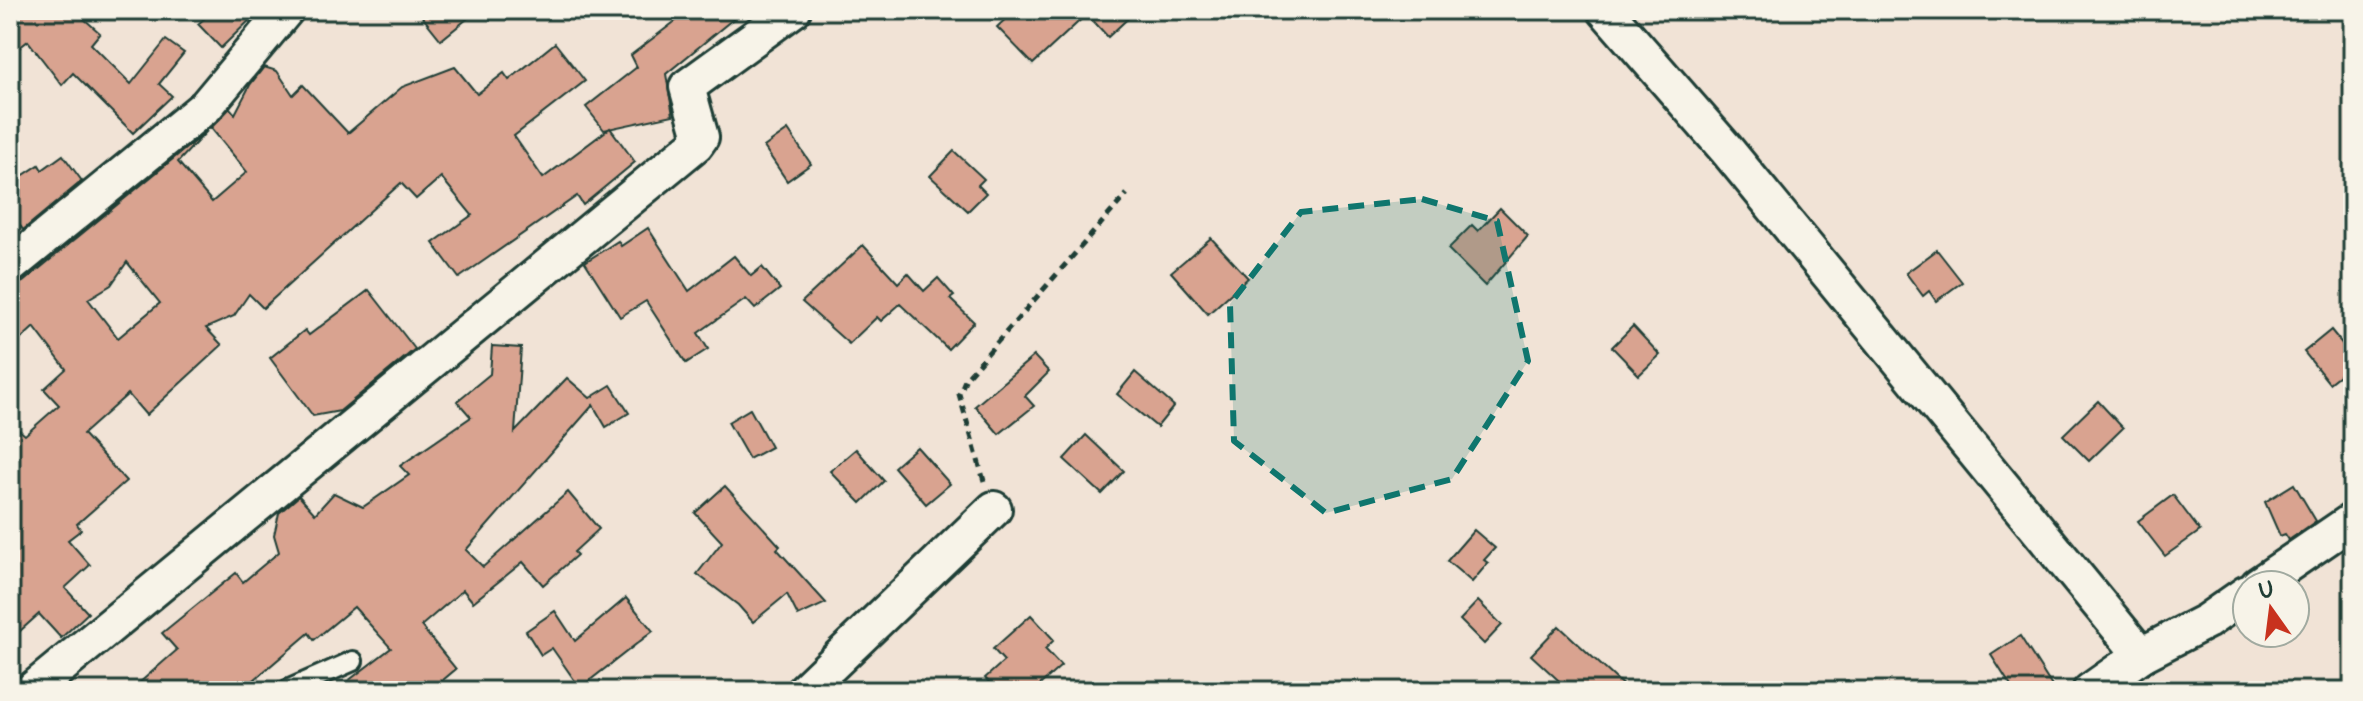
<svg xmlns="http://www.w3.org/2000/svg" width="2363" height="701" font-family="Pangolin,sans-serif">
	<rect width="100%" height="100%" fill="#f1e3d6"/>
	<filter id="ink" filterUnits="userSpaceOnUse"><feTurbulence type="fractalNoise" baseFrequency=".0125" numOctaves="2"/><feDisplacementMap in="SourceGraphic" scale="16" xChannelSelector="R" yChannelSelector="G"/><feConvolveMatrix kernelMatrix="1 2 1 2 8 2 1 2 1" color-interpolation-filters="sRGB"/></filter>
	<g filter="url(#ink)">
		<!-- building -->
		<g fill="#d9a390" stroke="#1f3d34" stroke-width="2" fill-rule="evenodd">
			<polygon points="10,10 74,10 100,33 91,44 131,84 166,40 184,53 159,84 172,96 133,133 73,73 62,85 28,41 10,55"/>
			<polygon points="214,10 260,10 221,48 198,24"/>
			<polygon points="417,10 478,10 441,40"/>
			<polygon points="690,10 744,10 666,74 673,115 604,130 586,107 637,67 631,55"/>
			<polygon points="1015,10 1137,10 1108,37 1087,14 1033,64 997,27"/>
			<path d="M555,43L585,81L514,136L543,178L610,128L635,162L583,205L577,196L459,278L433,243L472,215L441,177L416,199L401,183L263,308L249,294L234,316L206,328L222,345L146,415L128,394L83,434L126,481L77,524L81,530L68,540L90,565L65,588L88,613L61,638L39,614L10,640V422L25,435L59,405L44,389L66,369L34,327L10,349V286L23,282L207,131L178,162L212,202L247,172L211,128L230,108L235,114L250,85L264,67L277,71L293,95L303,85L348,133L402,87L455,67L477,94L504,73L509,80ZM127,262L160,303L118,338L88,299L111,285Z"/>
			<polygon points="788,130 811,164 787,181 764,147"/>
			<polygon points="954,151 984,179 978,185 986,193 968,211 930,176"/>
			<polygon points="63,155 82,181 23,230 10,210 10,184 39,165 42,170"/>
			<polygon points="1500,208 1528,236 1485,286 1448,249 1472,225 1478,231"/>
			<polygon points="648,228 689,291 734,256 751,276 762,267 780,289 755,309 746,299 698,333 708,349 686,363 646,301 620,317 585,262 618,241 621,246"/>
			<polygon points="1211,238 1248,278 1208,314 1171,272"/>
			<polygon points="863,245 898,283 908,273 924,291 938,278 954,296 950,299 974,322 948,349 900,304 881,321 877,317 849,344 802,302"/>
			<polygon points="1937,250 1962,282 1936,301 1929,291 1923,296 1906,273"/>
			<polygon points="369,290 415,349 340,411 313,416 270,358 305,330 309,335"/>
			<polygon points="1633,326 1660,355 1639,375 1612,347"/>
			<polygon points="2331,330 2353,357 2353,364 2329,383 2304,352"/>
			<polygon points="492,346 521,348 515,432 567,378 590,398 611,385 629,413 606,427 593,405 466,550 483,567 568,492 599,529 574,552 577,555 543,585 523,562 473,602 463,590 421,626 456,669 430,691 335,691 391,648 354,607 314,640 309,633 241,691 130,691 177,650 162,633 236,573 243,582 279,552 274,535 279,513 299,496 315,514 334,493 363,507 409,475 400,466 471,417 457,401 490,374"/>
			<polygon points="1034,356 1049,372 1025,396 1034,406 999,434 975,406"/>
			<polygon points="1135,372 1174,406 1157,427 1117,394"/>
			<polygon points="2098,401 2123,428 2089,461 2063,435"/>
			<polygon points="750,409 771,447 749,459 728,422"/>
			<polygon points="1086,435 1124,471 1102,494 1064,459"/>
			<polygon points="917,447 950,484 926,504 894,467"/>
			<polygon points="856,449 884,481 861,503 830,471"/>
			<polygon points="2294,484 2316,521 2289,540 2285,534 2280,536 2265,502"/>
			<polygon points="725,486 780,546 777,549 826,603 798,616 787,594 753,622 738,605 697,574 722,542 695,513"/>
			<polygon points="2173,495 2200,531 2165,556 2138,521"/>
			<polygon points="1474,530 1495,548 1484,560 1488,563 1472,582 1447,561"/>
			<polygon points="626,598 653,631 580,688 552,648 541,655 526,631 555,611 575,641"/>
			<polygon points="1478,601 1502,625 1484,644 1460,620"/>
			<polygon points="1031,615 1054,640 1045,649 1061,666 1033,691 997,691 985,678 1004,661 993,649"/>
			<polygon points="1559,626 1629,691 1570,691 1531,655"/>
			<polygon points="2020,636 2055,691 2014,691 1991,655"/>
		</g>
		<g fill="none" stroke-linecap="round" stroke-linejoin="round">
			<defs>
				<polyline id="lane" points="285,691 353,661"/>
				<g id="street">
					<polyline points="1605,10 1726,149 2141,655"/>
					<polyline points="10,266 206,106 286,10"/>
					<polyline points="2258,585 2353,520"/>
					<polyline points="31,691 696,144 701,137 687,87 793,10"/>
					<polyline points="804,691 994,509"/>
					<polyline points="2090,691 2141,655 2207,621 2247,593"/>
				</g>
			</defs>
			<!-- lane casing -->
			<use href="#lane" stroke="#1f3d34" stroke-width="24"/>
			<!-- street casing -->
			<use href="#street" stroke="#1f3d34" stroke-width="40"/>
			<!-- path -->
			<g stroke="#1f3d34" stroke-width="5" stroke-dasharray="8 6" stroke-linecap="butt">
				<polyline points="984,481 959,394 966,378 1127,194"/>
				<polyline points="2156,680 2162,691"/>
			</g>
			<!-- lane -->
			<use href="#lane" stroke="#f7f3e8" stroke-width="18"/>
			<!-- street -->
			<use href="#street" stroke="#f7f3e8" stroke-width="34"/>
		</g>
	</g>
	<!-- marked area -->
	<path fill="#0f766e" fill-opacity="0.2" stroke="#0f766e" stroke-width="6" stroke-dasharray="16 10" stroke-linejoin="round" d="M1422,199L1497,221L1528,361L1452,479L1326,513L1234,441L1230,304L1301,212Z"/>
	<!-- margin -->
	<rect width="2363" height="701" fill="none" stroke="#f7f3e8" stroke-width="40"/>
	<rect x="20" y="20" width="2323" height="661" fill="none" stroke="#1f3d34" stroke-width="3" filter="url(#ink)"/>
	<!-- north arrow -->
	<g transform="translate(2271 609) rotate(346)"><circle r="38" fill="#f7f3e8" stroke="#a1aaa0" stroke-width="2"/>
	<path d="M0-6L14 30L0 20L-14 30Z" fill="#c8321e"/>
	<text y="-12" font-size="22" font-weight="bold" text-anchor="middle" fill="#1f3d34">U</text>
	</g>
</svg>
